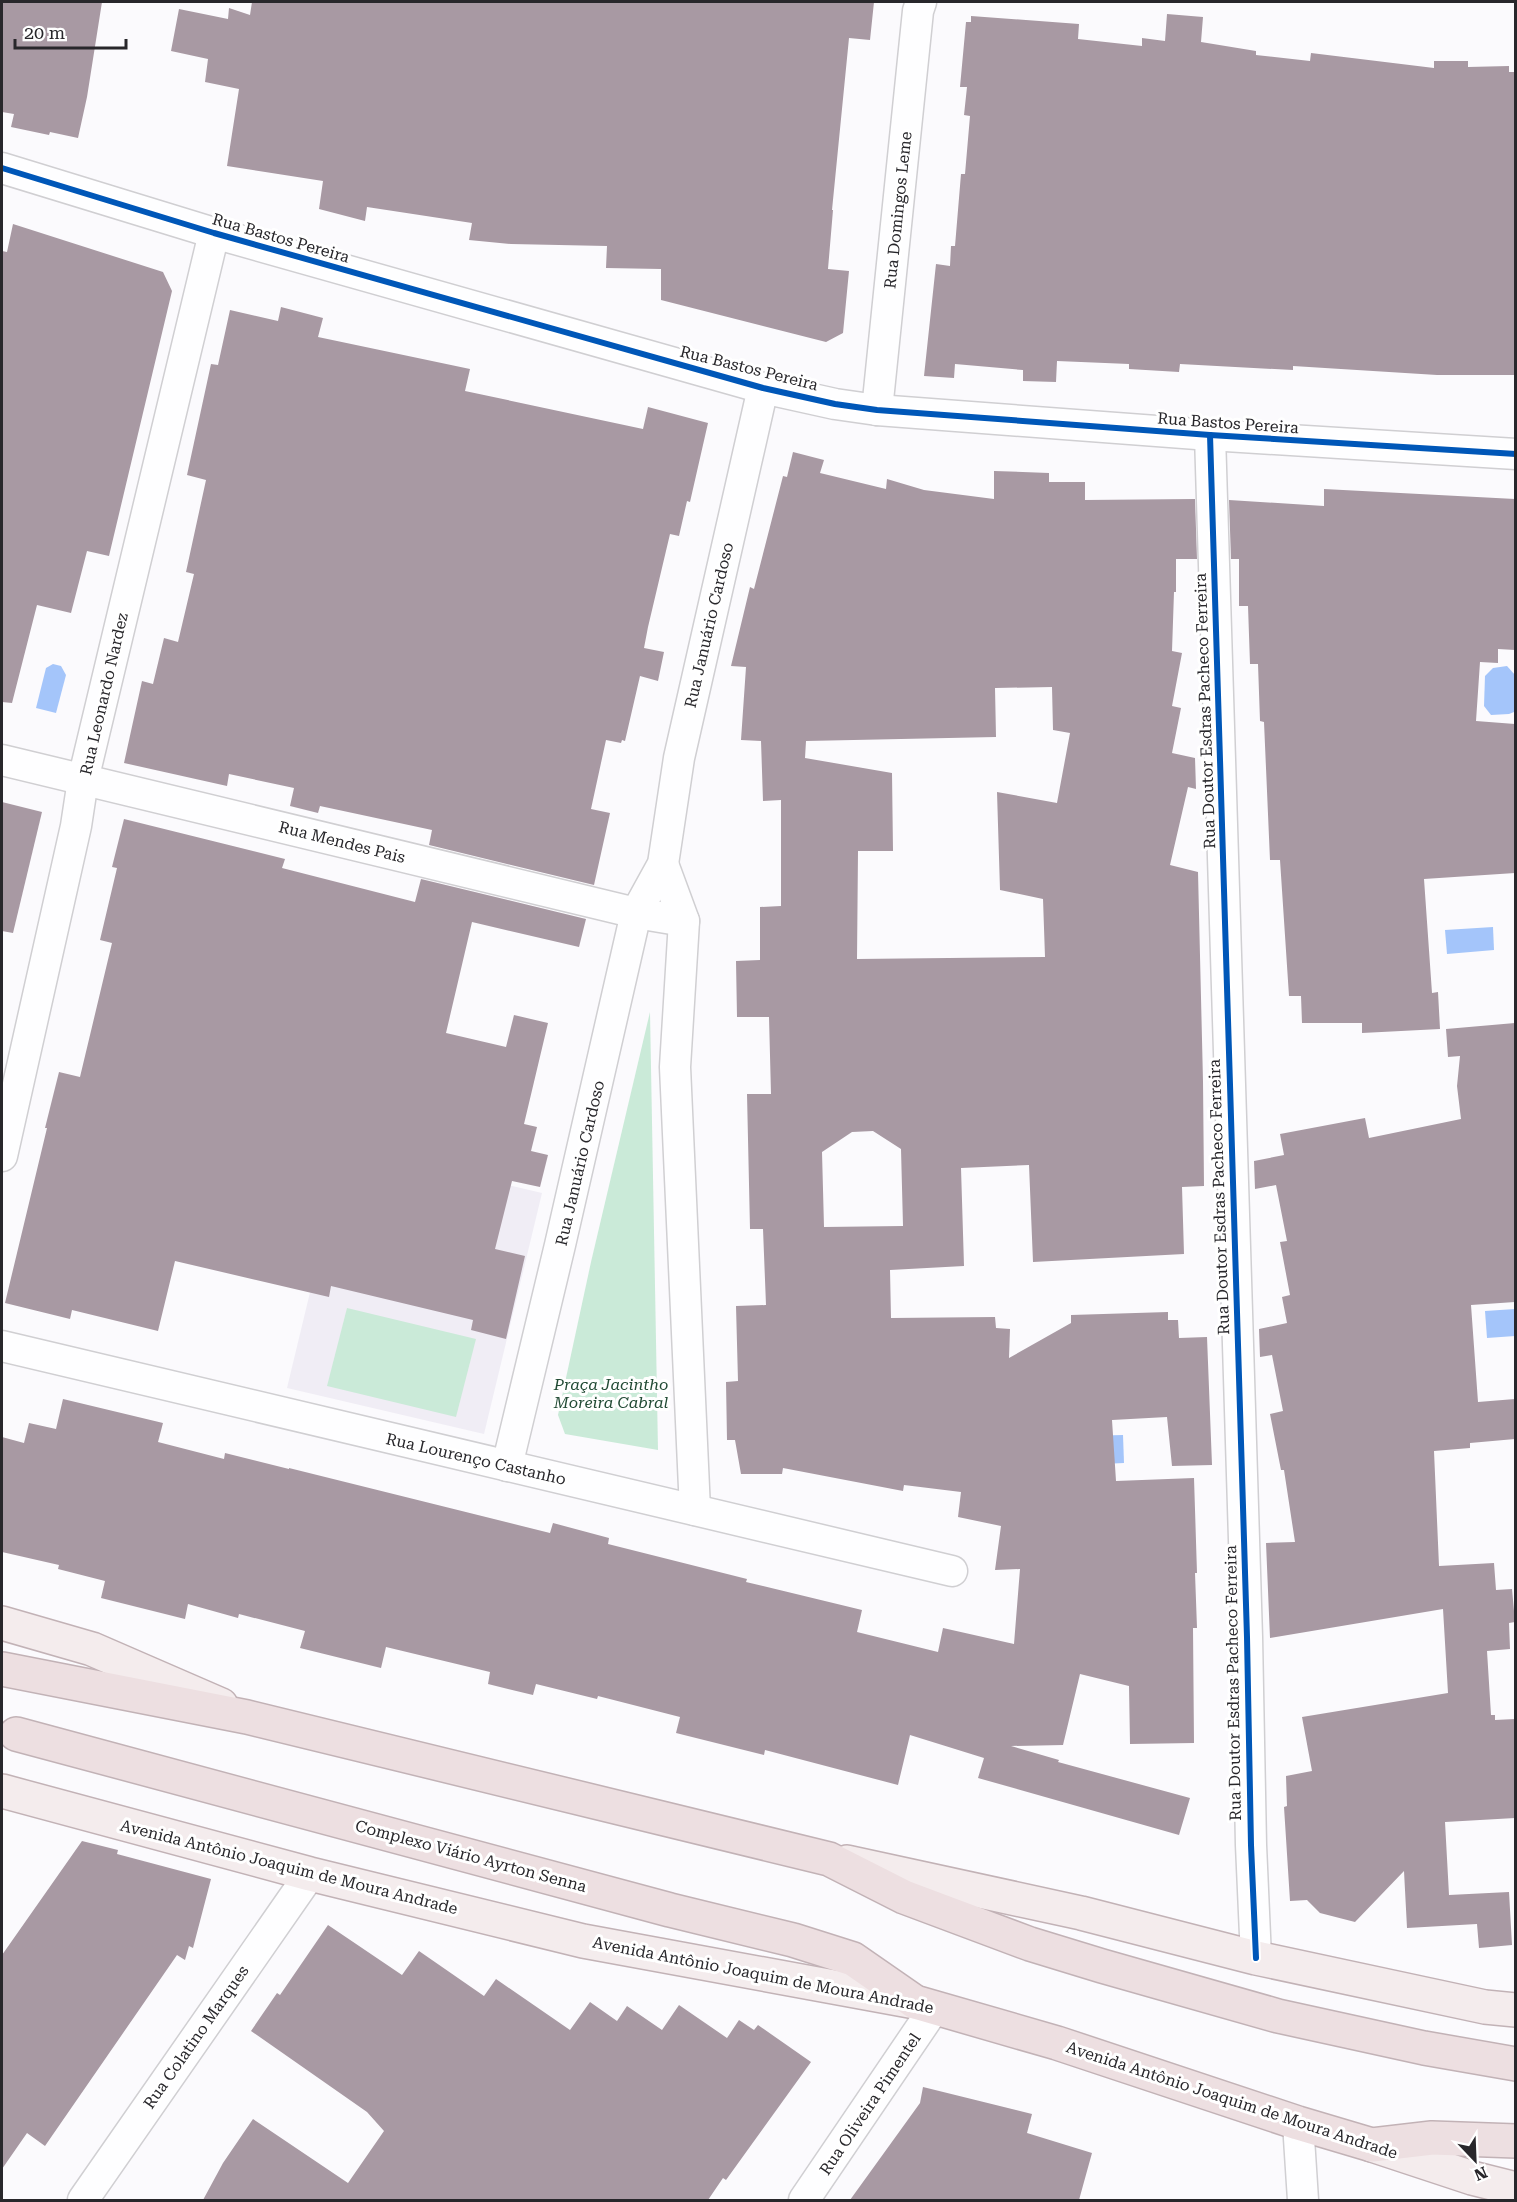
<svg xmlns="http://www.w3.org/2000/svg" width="1517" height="2202" font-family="'Roboto Serif',serif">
	<rect width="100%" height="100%" fill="#fbfafd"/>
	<!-- built -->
	<polygon fill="#f0edf5" points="345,1147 542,1193 484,1434 287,1388"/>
	<!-- green -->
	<g fill="#caead8">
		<polygon points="650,1012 658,1450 565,1434 558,1415 591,1262"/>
		<polygon points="347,1308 476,1339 456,1417 327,1386"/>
	</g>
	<!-- water -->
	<g fill="#a4c5fa">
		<polygon points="53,664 61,666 66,675 56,713 36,708 46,668"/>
		<polygon points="1507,666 1515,675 1514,712 1509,714 1491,715 1484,706 1485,676 1493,668"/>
		<polygon points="1493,927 1494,950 1447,954 1445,930"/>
		<polygon points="1515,1309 1515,1336 1487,1338 1485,1311"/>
		<polygon points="1123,1435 1124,1463 1082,1465 1083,1436"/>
	</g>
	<!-- building -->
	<g fill="#a899a3" fill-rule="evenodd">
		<polygon points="2,2 102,2 87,97 78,138 50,132 49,135 11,127 14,114 2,112"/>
		<polygon points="252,2 874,2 870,40 849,38 832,210 833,210 828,269 849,271 843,333 826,342 661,300 661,269 606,268 607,246 511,244 469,240 472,223 367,207 365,221 319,209 323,181 227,166 239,89 205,82 208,59 171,51 179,9 228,19 229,8 250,15"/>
		<polygon points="1167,14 1203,17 1201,42 1256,51 1256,55 1310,61 1311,53 1434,68 1434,61 1468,61 1468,67 1509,66 1509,72 1515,72 1515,375 1437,375 1293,366 1293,370 1180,364 1179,372 1129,369 1129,364 1057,361 1056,382 1023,381 1023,370 955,364 954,378 924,376 936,264 950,266 951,246 955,246 961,174 965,174 970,116 964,115 967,87 960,87 966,22 971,22 971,16 1079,24 1078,39 1142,46 1142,38 1165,41"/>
		<polygon points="13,224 163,272 172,291 109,556 87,551 71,613 37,605 12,703 2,702 2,251 7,252"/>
		<polygon points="281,307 323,318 318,337 470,369 465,391 643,429 648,407 708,423 690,502 687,501 679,536 670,534 648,627 644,648 664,652 658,681 640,676 625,741 622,740 621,743 606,740 591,809 610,813 594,885 429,845 432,830 320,806 318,813 290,806 294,788 229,774 227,786 124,763 142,681 153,684 164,638 178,642 194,574 186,572 206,480 187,475 211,364 218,365 230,310 278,321"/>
		<path d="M793,452L824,460L820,473L886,489L887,479L924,490L994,499V471L1049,473V482H1085V500L1195,499L1197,559H1176V592H1174L1172,651L1182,653L1172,706L1181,708L1172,753L1195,758L1196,789L1188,787L1170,865L1198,872L1203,1081L1204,1186L1182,1187L1184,1254L1033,1262L1029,1165L961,1168L964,1266L890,1270L891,1318L995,1317L996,1328L1010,1329L1009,1358L1071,1323V1315L1168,1312V1320H1178L1179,1338L1207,1337L1212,1465L1172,1466L1167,1417L1112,1420L1116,1481L1194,1478L1197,1573H1195L1197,1628H1193L1194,1743L1130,1744L1129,1686L1080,1674L1063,1745L1011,1746L1059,1760L1058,1762L1190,1798L1179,1835L978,1778L984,1758L910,1735L898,1785L765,1750L764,1755L676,1733L680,1717L598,1696L597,1699L536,1684L533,1695L488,1684L490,1672L386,1647L381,1668L300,1648L305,1631L239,1614L238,1618L188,1604L185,1619L101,1598L105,1581L58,1569L59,1565L2,1552V1437L24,1443L29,1423L56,1429L63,1399L163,1423L158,1442L224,1459L225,1453L289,1469V1468L550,1533L553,1523L609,1538L608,1544L747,1579L746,1582L862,1610L857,1632L938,1652L943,1628L1014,1644L1020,1569L995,1570L1001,1526L958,1517L961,1492L904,1485L903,1491L783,1468L782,1474H741L735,1440H727L726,1382L738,1381L736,1306L766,1305L763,1229H750L747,1094H771L769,1017H737L736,961L760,960V907L781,906V800L763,801L761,741L741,740L746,667L731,666L750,587L754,589L783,476L787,477ZM1052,687L1053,730L1070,733L1057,803L997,792L1000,890L1043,899L1045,957L857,959L858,851H893L892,773L805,758L806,741L996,737L995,688ZM873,1131L901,1149L903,1226L824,1227L822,1152L852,1132Z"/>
		<polygon points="1324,489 1515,499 1515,650 1498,649 1498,663 1480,662 1476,721 1515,724 1515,873 1424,879 1432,993 1438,992 1440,1029 1362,1033 1362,1023 1302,1023 1301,996 1289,996 1280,860 1270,860 1264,722 1260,721 1258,664 1250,664 1248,606 1239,606 1239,559 1231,559 1229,500 1324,506"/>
		<polygon points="2,802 42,812 13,933 2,931"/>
		<polygon points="124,819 285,859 282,868 415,902 421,879 586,919 579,947 472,922 446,1033 506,1047 514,1015 548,1023 524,1124 537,1127 531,1151 548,1155 540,1187 512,1181 495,1249 525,1256 506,1339 471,1330 473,1320 331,1286 329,1297 175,1261 158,1331 72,1310 70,1319 5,1303 47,1128 45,1128 59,1072 80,1077 112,943 100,940 117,868 112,867"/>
		<polygon points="1515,1023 1515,1302 1471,1305 1478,1402 1515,1399 1515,1439 1470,1443 1470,1448 1434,1451 1439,1566 1494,1563 1496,1590 1512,1589 1515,1622 1509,1623 1510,1649 1487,1651 1491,1715 1495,1715 1495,1720 1515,1719 1515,1818 1445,1822 1449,1895 1509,1892 1512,1945 1479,1948 1477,1924 1407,1928 1404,1871 1355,1922 1320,1913 1307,1900 1290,1901 1284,1807 1287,1806 1286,1776 1312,1771 1302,1717 1448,1693 1443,1609 1270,1638 1266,1543 1295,1542 1284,1470 1281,1470 1270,1414 1283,1411 1272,1355 1260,1357 1259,1329 1287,1323 1282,1297 1290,1295 1280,1242 1287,1241 1276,1185 1255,1189 1254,1161 1284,1155 1280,1134 1365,1118 1369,1138 1461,1119 1457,1086 1460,1056 1448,1057 1446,1029"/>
		<polygon points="82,1841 118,1850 117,1854 211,1879 193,1948 189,1946 185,1960 177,1955 45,2146 27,2133 2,2169 2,1955"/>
		<polygon points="328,1925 402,1975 419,1951 484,1996 496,1979 570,2030 590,2002 617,2021 627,2006 662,2030 679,2005 727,2038 739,2020 754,2030 758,2025 811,2062 726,2180 723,2178 708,2200 203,2200 223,2163 253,2119 348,2183 384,2131 367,2112 251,2031 277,1993 280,1995"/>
		<polygon points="923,2087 1032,2114 1027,2133 1092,2153 1079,2200 850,2200 920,2103"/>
	</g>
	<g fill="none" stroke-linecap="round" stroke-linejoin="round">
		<defs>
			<g id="street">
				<polyline points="2,168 214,233 763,388 835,404 877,410 1210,435 1516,454"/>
				<polyline points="877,410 918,11 921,2"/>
				<polyline points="1210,435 1247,1637 1251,1845 1256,1958"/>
				<polyline points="2,760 636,913 684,921"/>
				<polyline points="663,864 684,921 675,1067 695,1510"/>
				<polyline points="2,1156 76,826 83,780 214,233"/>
				<polyline points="2,1346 952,1571"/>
				<polyline points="507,1466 560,1245 636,913 663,864 679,758 763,388"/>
				<polyline points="1298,2123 1303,2200"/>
				<polyline points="83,2200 310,1874"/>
				<polyline points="804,2200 935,2007"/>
			</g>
			<g id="primary">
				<polyline points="2,1623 92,1649 221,1705"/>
				<polyline points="2,1791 310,1874 583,1941 915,2002"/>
				<polyline points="847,1862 1081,1913 1256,1958 1485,2007 1516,2010"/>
				<polyline points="1372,2145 1472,2178 1516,2189"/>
			</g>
			<g id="highway">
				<polyline points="2,1669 247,1717 829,1859 904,1897 1030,1944 1102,1966 1278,2016 1424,2048 1516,2064"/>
				<polyline points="16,1734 670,1910 793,1940 853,1959 915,2002 1057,2043 1298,2123 1372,2145 1432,2138 1516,2141"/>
			</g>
		</defs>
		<!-- street casing -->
		<use href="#street" stroke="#d0cfd2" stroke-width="33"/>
		<!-- primary casing -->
		<use href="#primary" stroke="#c2b2b6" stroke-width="36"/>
		<!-- highway casing -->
		<use href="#highway" stroke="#c2b2b6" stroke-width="36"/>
		<!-- street -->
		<use href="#street" stroke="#fefeff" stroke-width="30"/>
		<!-- primary -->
		<use href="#primary" stroke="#f4eced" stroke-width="33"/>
		<!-- highway -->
		<use href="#highway" stroke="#eddfe1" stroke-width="33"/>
		<defs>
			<g id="cycleway">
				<polyline points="2,168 214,233 763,388 835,404 877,410 1210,435 1516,454"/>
				<polyline points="1210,435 1247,1637 1251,1845 1256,1958"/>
			</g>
		</defs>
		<!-- cycleway casing -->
		<use href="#cycleway" stroke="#fff" stroke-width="10"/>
		<!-- cycleway -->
		<use href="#cycleway" stroke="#0057b8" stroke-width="6"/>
	</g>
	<g text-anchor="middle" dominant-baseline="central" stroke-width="6" stroke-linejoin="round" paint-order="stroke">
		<!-- street labels -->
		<g font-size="16" fill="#28272b" stroke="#fff">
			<text transform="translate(898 210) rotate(-84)">Rua Domingos Leme</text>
			<text transform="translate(281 238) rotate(16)">Rua Bastos Pereira</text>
			<text transform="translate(749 368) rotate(14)">Rua Bastos Pereira</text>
			<text transform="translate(1228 423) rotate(4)">Rua Bastos Pereira</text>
			<text transform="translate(709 625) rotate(-77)">Rua Januário Cardoso</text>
			<text transform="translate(104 694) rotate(-77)">Rua Leonardo Nardez</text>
			<text transform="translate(1205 711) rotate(-92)">Rua Doutor Esdras Pacheco Ferreira</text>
			<text transform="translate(342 842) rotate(14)">Rua Mendes Pais</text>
			<text transform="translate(580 1163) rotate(-77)">Rua Januário Cardoso</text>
			<text transform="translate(1219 1197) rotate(-92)">Rua Doutor Esdras Pacheco Ferreira</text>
			<text transform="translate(476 1459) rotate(13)">Rua Lourenço Castanho</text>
			<text transform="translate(1233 1683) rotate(-91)">Rua Doutor Esdras Pacheco Ferreira</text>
			<text transform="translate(471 1856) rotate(15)">Complexo Viário Ayrton Senna</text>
			<text transform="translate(289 1867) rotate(14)">Avenida Antônio Joaquim de Moura Andrade</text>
			<text transform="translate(763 1975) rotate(11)">Avenida Antônio Joaquim de Moura Andrade</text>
			<text transform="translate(196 2037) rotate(-55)">Rua Colatino Marques</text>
			<text transform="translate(1232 2100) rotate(18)">Avenida Antônio Joaquim de Moura Andrade</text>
			<text transform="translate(870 2104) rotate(-56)">Rua Oliveira Pimentel</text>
		</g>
		<!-- park labels -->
		<g font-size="16" font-style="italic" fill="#224b35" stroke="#fff">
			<text x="611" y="1384">Praça Jacintho<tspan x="611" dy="18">Moreira Cabral</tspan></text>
		</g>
	</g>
	<!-- border -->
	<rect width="1517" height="2202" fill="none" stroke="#28272b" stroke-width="6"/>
	<!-- north arrow -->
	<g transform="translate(1475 2160) rotate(157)" stroke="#ffffff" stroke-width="4.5" paint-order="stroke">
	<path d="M0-4.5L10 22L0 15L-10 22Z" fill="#28272b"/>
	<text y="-9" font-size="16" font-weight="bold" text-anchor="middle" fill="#28272b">N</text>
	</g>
	<!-- scale -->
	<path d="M15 39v9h111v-9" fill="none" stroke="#28272b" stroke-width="3"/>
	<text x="24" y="39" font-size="18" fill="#28272b" stroke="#ffffff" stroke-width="4.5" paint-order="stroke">20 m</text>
</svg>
